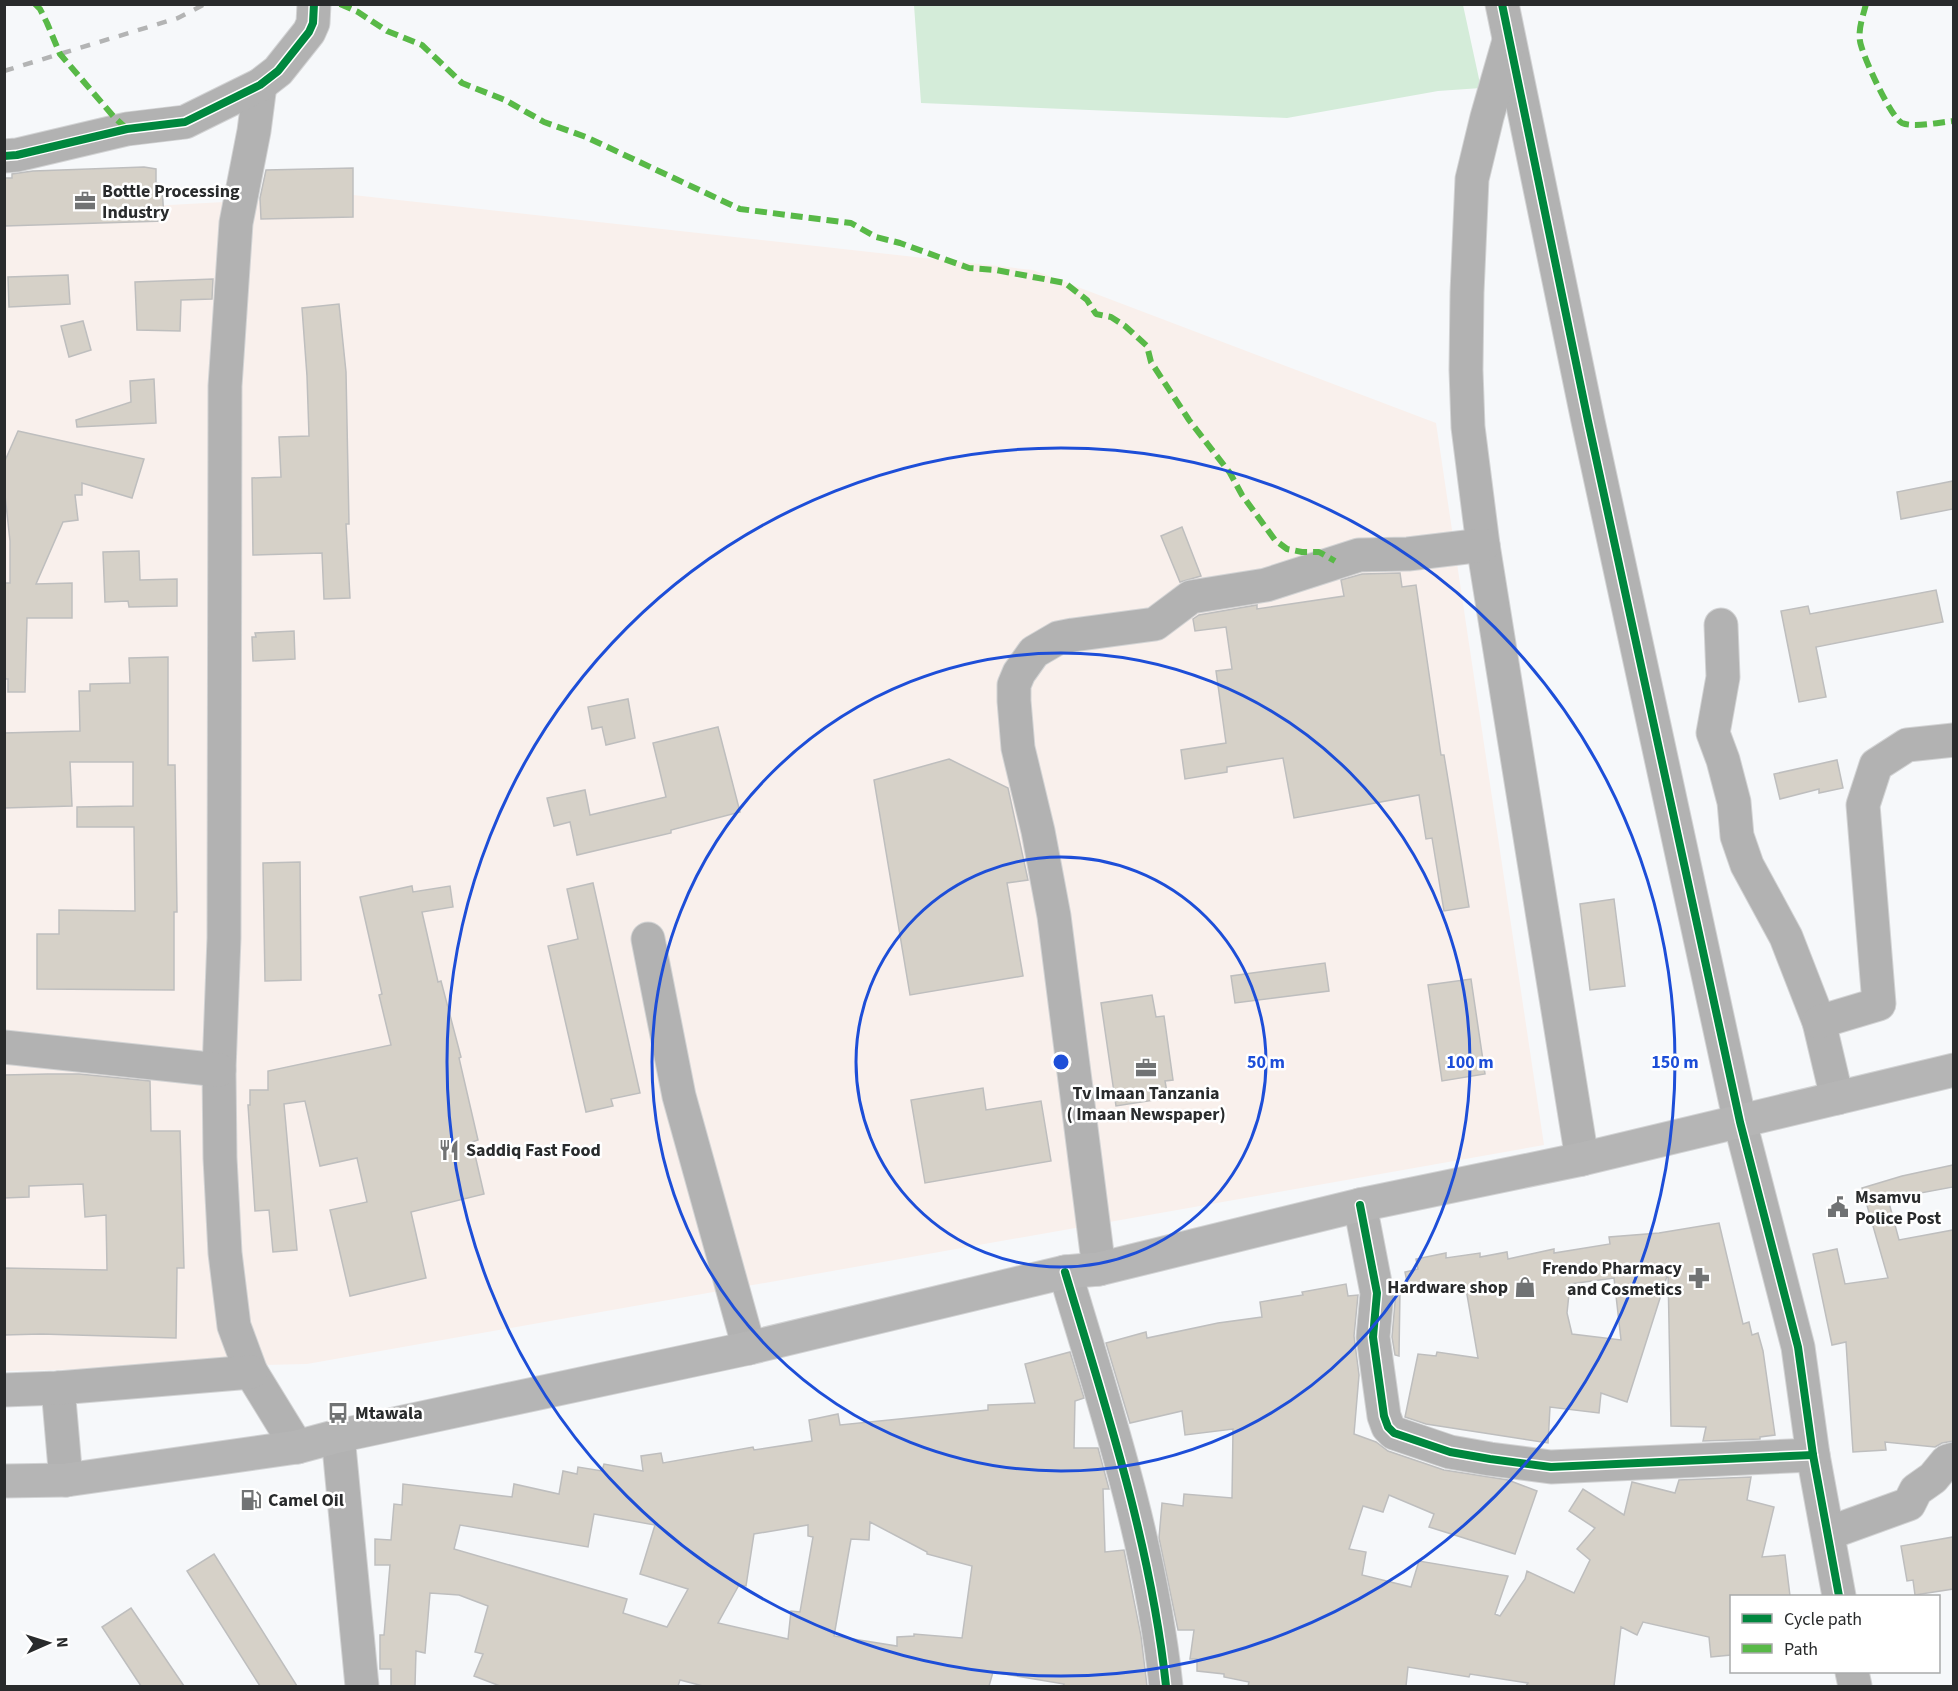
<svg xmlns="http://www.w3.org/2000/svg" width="1958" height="1691" font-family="'Source Sans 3',sans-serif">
	<rect width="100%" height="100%" fill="#f6f8fa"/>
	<!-- industrial -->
	<polygon fill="#f9f0ec" points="353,195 1033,270 1436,423 1544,1145 307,1364 5,1371 5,214"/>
	<!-- green -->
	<polygon fill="#d4ecd9" points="914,5 1463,5 1481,88 1438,91 1287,118 921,103"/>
	<!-- building -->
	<g fill="#d6d1c8" stroke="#bebebe" stroke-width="1.5" fill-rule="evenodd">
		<polygon points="144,167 156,169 156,183 162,184 164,221 5,226 4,178 12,178 12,174 33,171"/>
		<polygon points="353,168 353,217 261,219 260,198 266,170"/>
		<polygon points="68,275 70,304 9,307 8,277"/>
		<polygon points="213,279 212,299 181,300 180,331 137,330 135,282"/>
		<polygon points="339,304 346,372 349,524 346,524 350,598 324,599 322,553 253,555 252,478 281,477 279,437 309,436 307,376 302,308"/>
		<polygon points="83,321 91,350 69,357 61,326"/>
		<polygon points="154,379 156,423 77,427 76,420 131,402 130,381"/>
		<polygon points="18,431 144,459 132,498 82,483 82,495 75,495 78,520 63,522 36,584 72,583 72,618 27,618 25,692 8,692 8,679 4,679 4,583 10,583 10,541 4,486 4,463"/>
		<polygon points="1953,481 1953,509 1901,519 1897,492"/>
		<polygon points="1182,527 1201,576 1180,582 1161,536"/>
		<polygon points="139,551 140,580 177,579 177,606 129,607 128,601 105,602 103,552"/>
		<polygon points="1400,573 1402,587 1416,585 1441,755 1444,755 1469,907 1444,911 1432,838 1426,839 1419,795 1294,818 1283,758 1227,767 1227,772 1185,779 1181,750 1226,743 1216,671 1232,669 1226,627 1195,631 1193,619 1199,615 1257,605 1257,609 1344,596 1341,580 1362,574"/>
		<polygon points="1936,590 1943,622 1816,647 1826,697 1799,702 1781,611 1808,606 1810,614"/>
		<polygon points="294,631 295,659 253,661 252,637 256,637 255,633"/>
		<polygon points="168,657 168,765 175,765 177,912 174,912 174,990 37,989 37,934 59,934 59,910 135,911 134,827 77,827 77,807 133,806 133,762 70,762 72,806 4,808 4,733 80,731 79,691 90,691 90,684 130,683 129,658"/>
		<polygon points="628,699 635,738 606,745 602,727 592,729 588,707"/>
		<polygon points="718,727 740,812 671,830 671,833 577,855 570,822 554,826 547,798 585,790 590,815 666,797 653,743"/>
		<polygon points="949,759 1008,788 1028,880 1007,883 1023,976 910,995 874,780"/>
		<polygon points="1837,760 1843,788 1819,793 1819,789 1780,799 1774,774"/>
		<polygon points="300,862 301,980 265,981 263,863"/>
		<polygon points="593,883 640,1093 611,1099 613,1106 586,1112 548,946 578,939 567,889"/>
		<polygon points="412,886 413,892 450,886 453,907 422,912 438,982 441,981 461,1057 459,1058 478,1140 472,1142 484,1194 411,1212 426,1278 350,1296 330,1210 367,1202 357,1158 320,1166 305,1101 284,1104 297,1250 273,1252 269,1210 255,1211 248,1105 250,1105 250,1090 268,1090 268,1071 391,1045 379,995 382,994 360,897"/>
		<polygon points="1614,899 1625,986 1590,990 1580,904"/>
		<polygon points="1325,963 1329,991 1235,1003 1231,976"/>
		<polygon points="1471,979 1485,1074 1442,1081 1428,985"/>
		<polygon points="1152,995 1156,1017 1164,1016 1173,1080 1165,1081 1168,1098 1116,1106 1101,1003"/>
		<polygon points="48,1074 79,1074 150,1081 151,1131 180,1131 184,1268 177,1268 176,1338 41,1334 4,1335 4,1268 107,1270 106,1215 85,1217 83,1184 29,1186 29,1197 4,1198 4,1075"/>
		<polygon points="983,1088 986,1110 1041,1101 1051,1161 925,1183 911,1100"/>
		<polygon points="1953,1165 1953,1187 1888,1199 1899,1240 1953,1230 1953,1441 1942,1443 1935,1447 1885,1442 1886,1450 1853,1452 1846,1342 1832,1345 1813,1254 1837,1249 1845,1284 1888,1278 1862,1188 1902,1176"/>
		<path d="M1719,1223L1743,1324L1749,1322L1752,1335L1758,1333L1763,1351L1775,1435L1760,1437V1439L1703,1441L1706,1427L1671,1426L1668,1273L1627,1402L1601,1393L1599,1413L1550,1407L1548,1443L1426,1424L1405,1417L1418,1354L1436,1356L1437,1352L1478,1358L1465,1283L1409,1293L1405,1272L1418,1269L1416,1259L1446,1253V1258L1480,1253V1257L1507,1252L1508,1259L1554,1249V1253L1610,1244L1609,1237L1659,1233ZM1614,1278L1621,1340L1572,1334L1567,1313L1570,1284Z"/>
		<polygon points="1346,1284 1348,1296 1358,1295 1354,1336 1359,1375 1354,1434 1376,1442 1388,1451 1444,1470 1508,1480 1537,1491 1515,1554 1429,1527 1434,1514 1389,1495 1383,1512 1363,1506 1349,1549 1366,1552 1362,1575 1411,1587 1419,1561 1508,1576 1495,1614 1500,1616 1525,1579 1527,1571 1574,1593 1590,1560 1577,1549 1595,1528 1569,1511 1583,1489 1624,1515 1632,1482 1675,1493 1679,1480 1751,1477 1747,1500 1774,1507 1762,1557 1785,1555 1790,1596 1731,1596 1731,1655 1711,1657 1709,1637 1643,1622 1637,1635 1621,1627 1614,1686 1526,1686 1528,1683 1470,1674 1469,1677 1408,1667 1406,1686 1248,1686 1249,1682 1224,1677 1224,1674 1197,1671 1197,1659 1190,1659 1194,1630 1178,1630 1159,1538 1162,1503 1183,1506 1184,1494 1232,1498 1233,1429 1185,1435 1182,1411 1130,1423 1106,1343 1146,1332 1147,1338 1218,1323 1262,1317 1260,1302 1303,1295 1302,1292"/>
		<polygon points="1400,1290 1399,1356 1395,1355 1392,1337 1396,1291"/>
		<path d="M1070,1352L1084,1398L1075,1401L1074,1448H1098L1109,1489H1103L1105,1552L1124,1550L1141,1636L1147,1686H1063L1064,1684L993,1672L989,1686H703L680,1680L678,1686H500L474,1676L483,1654L475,1652L488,1606L459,1595L430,1593L425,1653L416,1651L415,1686H391V1669H380V1635H384L390,1565H375V1539L391,1540L394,1504L402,1505L403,1484L512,1497L514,1484L559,1494L563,1471L577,1474L578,1467L602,1471L604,1464L643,1471L641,1456L661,1453L663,1463L753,1447L754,1450L812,1441L809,1420L838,1414L840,1425L988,1410V1405L1035,1403L1025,1364ZM594,1514L655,1525L640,1574L688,1589L667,1627L623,1613L627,1599L454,1549L460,1525L588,1547ZM870,1522L927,1552V1554L972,1566L962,1638L914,1634V1636L897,1637V1646L834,1636L851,1539L869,1540ZM808,1525V1536L813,1537L800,1612L791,1611L788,1639L718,1623L739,1585L746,1586L754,1534Z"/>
		<polygon points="1953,1537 1953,1589 1915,1595 1913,1580 1907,1581 1901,1546"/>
		<polygon points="214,1554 297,1686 260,1686 187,1571"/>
		<polygon points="131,1608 184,1686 141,1686 102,1627"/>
	</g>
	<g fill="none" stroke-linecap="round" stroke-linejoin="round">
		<defs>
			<g id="minor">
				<polyline points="1502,4 1588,421 1740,1122 1798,1347 1813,1455 1839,1596"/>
				<polyline points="1508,44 1487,117 1472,179 1467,293 1466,370 1468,427 1483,545 1582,1159"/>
				<polyline points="260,85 254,131 236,223 225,386 224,938 219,1070 220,1158 225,1253 234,1326 251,1372 297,1447"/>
				<polyline points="4,156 17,155 127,129 185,122 260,85 278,71 309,32 313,23 314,4"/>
				<polyline points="1721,625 1723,677 1713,733 1723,760 1734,802 1737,836 1747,865 1786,937 1819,1022 1837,1098"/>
				<polyline points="648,939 679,1096 749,1348"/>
				<polyline points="1819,1022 1879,1004 1863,805 1876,765 1907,745 1954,740"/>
				<polyline points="4,1047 219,1070"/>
				<polyline points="1360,1205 1377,1293 1373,1337 1384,1416 1388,1427 1394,1433 1450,1452 1490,1459 1551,1467 1813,1455"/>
				<polyline points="1099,1269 1054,916 1038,831 1018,748 1014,701 1014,685 1019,673 1034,652 1058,638 1073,635 1155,624 1191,597 1266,585 1359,555 1408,554 1483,545"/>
				<path d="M1065,1272C1106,1408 1151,1545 1166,1686"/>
				<polyline points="58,1388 66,1480"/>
				<polyline points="4,1390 58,1388 251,1372"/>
				<polyline points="338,1436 362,1686"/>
				<polyline points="1829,1533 1909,1504 1916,1490 1933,1478 1947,1461 1954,1459"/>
				<polyline points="1852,1672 1855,1686"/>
			</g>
			<polyline id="major" points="4,1481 66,1480 297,1447 338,1436 749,1348 1065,1272 1099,1269 1360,1205 1582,1159 1954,1070"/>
		</defs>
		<!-- minor casing -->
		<use href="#minor" stroke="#d2d3d4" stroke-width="35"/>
		<!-- major casing -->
		<use href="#major" stroke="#d2d3d4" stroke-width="35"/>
		<!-- minor -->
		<use href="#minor" stroke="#b2b2b2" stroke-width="33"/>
		<!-- major -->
		<use href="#major" stroke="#b5b5b5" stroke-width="33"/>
		<!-- rail -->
		<polyline stroke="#b3b4b4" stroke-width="4.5" stroke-dasharray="10 10" stroke-linecap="butt" points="4,71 178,18 205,4"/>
		<!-- quiet -->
		<g stroke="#58b947" stroke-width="6" stroke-dasharray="12 6" stroke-linecap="butt">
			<polyline points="35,4 40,9 47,23 60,54 114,117 127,129"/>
			<polyline points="340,4 358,12 387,31 422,45 462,83 505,100 544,122 586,137 740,209 851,223 876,237 900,243 969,268 996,270 1065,283 1087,300 1096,314 1111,317 1125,326 1147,346 1151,362 1189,420 1230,473 1242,495 1275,540 1287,549 1302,552 1319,552 1335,561"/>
			<path d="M1866,4C1863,16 1858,29 1860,41C1862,55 1891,118 1902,123C1914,128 1941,122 1954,121"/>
		</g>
		<defs>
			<g id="cycleway">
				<polyline points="1502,4 1588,421 1740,1122 1798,1347 1813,1455 1839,1596"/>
				<polyline points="4,156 17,155 127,129 185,122 260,85 278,71 309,32 313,23 314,4"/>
				<polyline points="1360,1205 1377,1293 1373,1337 1384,1416 1388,1427 1394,1433 1450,1452 1490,1459 1551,1467 1813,1455"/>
				<path d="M1065,1272C1106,1408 1151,1545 1166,1686"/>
			</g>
		</defs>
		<!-- cycleway casing -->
		<use href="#cycleway" stroke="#fff" stroke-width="11"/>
		<!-- cycleway -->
		<use href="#cycleway" stroke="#00873e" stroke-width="8"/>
	</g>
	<!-- distance rings -->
	<g fill="none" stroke="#1d4ed8" stroke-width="3">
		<circle cx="1061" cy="1062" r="205"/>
		<circle cx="1061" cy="1062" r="409"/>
		<circle cx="1061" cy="1062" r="614"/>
	</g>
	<!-- icons -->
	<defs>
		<symbol id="office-bare" viewBox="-9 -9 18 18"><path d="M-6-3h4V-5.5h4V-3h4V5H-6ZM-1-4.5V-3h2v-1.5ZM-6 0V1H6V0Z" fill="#717374" stroke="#fff" stroke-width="2.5" paint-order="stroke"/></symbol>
		<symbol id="restaurant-bare" viewBox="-9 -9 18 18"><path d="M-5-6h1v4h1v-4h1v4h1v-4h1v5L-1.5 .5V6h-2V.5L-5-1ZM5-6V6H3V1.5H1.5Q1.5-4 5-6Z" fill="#717374" stroke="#fff" stroke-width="2.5" paint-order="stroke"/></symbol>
		<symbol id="civic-bare" viewBox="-9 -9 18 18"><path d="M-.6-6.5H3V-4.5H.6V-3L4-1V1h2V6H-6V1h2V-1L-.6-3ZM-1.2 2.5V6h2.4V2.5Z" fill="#717374" stroke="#fff" stroke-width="2.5" paint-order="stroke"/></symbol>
		<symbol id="pharmacy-bare" viewBox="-9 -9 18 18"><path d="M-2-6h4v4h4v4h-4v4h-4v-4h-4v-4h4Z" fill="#717374" stroke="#fff" stroke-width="2.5" paint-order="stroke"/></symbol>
		<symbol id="shop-bare" viewBox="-9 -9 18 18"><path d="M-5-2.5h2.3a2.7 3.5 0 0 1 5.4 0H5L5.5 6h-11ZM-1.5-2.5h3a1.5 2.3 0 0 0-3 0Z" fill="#717374" stroke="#fff" stroke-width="2.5" paint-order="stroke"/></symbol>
		<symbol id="bus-bare" viewBox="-9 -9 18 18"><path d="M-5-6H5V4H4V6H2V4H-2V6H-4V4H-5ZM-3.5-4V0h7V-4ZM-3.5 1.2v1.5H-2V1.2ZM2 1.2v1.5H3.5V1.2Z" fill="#717374" stroke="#fff" stroke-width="2.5" paint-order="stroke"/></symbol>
		<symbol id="fuel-bare" viewBox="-9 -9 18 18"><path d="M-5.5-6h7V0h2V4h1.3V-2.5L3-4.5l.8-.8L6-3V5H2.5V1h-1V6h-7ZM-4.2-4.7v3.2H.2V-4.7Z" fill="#717374" stroke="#fff" stroke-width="2.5" paint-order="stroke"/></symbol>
	</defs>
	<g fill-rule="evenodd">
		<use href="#office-bare" x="70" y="186" width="30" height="30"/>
		<use href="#office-bare" x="1131" y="1053" width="30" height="30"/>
		<use href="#restaurant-bare" x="434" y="1135" width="30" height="30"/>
		<use href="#civic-bare" x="1823" y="1192" width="30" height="30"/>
		<use href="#pharmacy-bare" x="1684" y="1263" width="30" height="30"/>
		<use href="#shop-bare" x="1510" y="1272" width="30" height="30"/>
		<use href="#bus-bare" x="323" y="1398" width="30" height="30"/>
		<use href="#fuel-bare" x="236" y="1485" width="30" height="30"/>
	</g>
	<g text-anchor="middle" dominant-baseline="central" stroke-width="5" stroke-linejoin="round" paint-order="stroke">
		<!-- poi labels -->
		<g font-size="18" font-weight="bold" fill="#292b2c" stroke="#fff" text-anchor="start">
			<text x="102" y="191">Bottle Processing<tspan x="102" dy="21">Industry</tspan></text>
			<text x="1146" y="1093" text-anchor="middle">Tv Imaan Tanzania<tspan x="1146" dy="21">( Imaan Newspaper)</tspan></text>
			<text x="466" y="1150">Saddiq Fast Food</text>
			<text x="1855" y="1197">Msamvu<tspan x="1855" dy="21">Police Post</tspan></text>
			<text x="1682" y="1268" text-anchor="end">Frendo Pharmacy<tspan x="1682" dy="21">and Cosmetics</tspan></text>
			<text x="1508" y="1287" text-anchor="end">Hardware shop</text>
			<text x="355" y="1413">Mtawala</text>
			<text x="268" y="1500">Camel Oil</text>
		</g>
	</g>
	<circle cx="1061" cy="1062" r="9" fill="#1d4ed8" stroke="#fff" stroke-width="3"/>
	<g font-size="18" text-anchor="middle" font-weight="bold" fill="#1d4ed8" stroke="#fff" stroke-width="5" stroke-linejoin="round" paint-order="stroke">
		<text x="1266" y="1068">50 m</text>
		<text x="1470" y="1068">100 m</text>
		<text x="1675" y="1068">150 m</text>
	</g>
	<!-- border -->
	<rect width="1958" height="1691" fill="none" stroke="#292b2c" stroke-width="12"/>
	<!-- legend -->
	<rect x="1730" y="1595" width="210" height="78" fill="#ffffff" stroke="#a9aaab" stroke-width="1.5"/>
	<rect x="1742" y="1614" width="30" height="9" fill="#00873e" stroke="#a9aaab" stroke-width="1.5"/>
	<text x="1784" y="1625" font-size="18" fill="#292b2c">Cycle path</text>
	<rect x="1742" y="1644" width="30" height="9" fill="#58b947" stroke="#a9aaab" stroke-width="1.5"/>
	<text x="1784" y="1655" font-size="18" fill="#292b2c">Path</text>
	<!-- north arrow -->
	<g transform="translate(48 1643) rotate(87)" stroke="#ffffff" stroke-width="4.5" paint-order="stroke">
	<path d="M0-4.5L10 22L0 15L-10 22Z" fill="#292b2c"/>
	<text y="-9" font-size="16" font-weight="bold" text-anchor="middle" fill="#292b2c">N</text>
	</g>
</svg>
